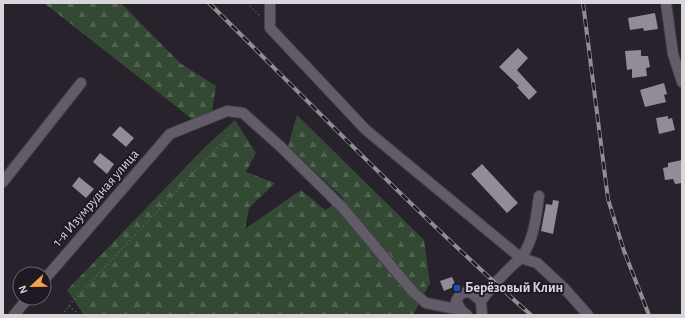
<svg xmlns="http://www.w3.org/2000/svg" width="685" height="318" font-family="'Alegreya Sans',sans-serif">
	<defs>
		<pattern id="forest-firs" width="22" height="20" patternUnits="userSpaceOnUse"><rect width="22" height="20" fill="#334934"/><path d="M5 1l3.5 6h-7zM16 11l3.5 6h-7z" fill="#506251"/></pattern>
	</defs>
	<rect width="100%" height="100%" fill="#27222c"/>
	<!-- forest -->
	<g fill="url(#forest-firs)">
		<polygon points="44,3 121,3 180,63 216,86 211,118 192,119"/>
		<polygon points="297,115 424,240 430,283 413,315 84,315 67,290 205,147 235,120 256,153 246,172 275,183 249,208 245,229 301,190 325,210 344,199 288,146"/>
	</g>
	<!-- building -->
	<g fill="#928c98">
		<polygon points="655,13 658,29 644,31 643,28 630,30 628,18"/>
		<polygon points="518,48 528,58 517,70 537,92 529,100 517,87 519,86 499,67"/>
		<polygon points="641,50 641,56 648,56 650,67 646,68 647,76 632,78 632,69 627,70 625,51"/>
		<polygon points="664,83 667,94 664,95 666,102 645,107 640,90"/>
		<polygon points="668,116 668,119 672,118 675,130 659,134 656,118"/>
		<polygon points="120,126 134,138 126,147 112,135"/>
		<polygon points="100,153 114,164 107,174 93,162"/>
		<polygon points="682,160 682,183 675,184 673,179 665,180 663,168 668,167 668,163"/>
		<polygon points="482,164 518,203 507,213 471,174"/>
		<polygon points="79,177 94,189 86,198 72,186"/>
		<polygon points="553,200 559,201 553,234 541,231 546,204 552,205"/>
		<polygon points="452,277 456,286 444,291 440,281"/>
	</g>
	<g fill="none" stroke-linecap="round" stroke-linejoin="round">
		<defs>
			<g id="minor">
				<path d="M270,3V28L366,130L521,258C534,240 536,218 539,196"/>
				<polyline points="666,3 673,54 682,82"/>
				<polyline points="3,182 81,83"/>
				<polyline points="44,280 170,134 227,111 243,113 281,147 342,207 413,292 426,303 461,310"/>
				<polyline points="14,315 28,298"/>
				<polyline points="467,315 461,310 456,301 461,293 470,292 481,301"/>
				<path d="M482,315L481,301C493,285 505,271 521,258L537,263L565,289L588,315"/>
			</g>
		</defs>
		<!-- minor casing -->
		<use href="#minor" stroke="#444048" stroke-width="12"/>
		<!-- path -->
		<g stroke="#656169" stroke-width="1.5" stroke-dasharray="1 3" stroke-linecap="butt">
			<polyline points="247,3 260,16"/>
			<polyline points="69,306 79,315"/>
			<polyline points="62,315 72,302 231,133"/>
		</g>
		<!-- minor -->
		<use href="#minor" stroke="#625c68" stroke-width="10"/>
		<defs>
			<g id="rail">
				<path d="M209,3C315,108 419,216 531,315"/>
				<polyline points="583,3 608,199 624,251 649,315"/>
			</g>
		</defs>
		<!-- rail casing -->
		<use href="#rail" stroke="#918d95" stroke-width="4"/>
		<!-- rail -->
		<use href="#rail" stroke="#1e1922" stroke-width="2.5" stroke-dasharray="8" stroke-linecap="butt"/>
	</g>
	<!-- markers -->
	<rect fill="#1a4fb4" stroke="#1e1922" stroke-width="1.5" x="453" y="284" width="8" height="8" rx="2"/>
	<g text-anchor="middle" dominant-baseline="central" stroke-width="4" stroke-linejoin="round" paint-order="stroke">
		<!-- street labels -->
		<g font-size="14" fill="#d8d5db" stroke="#1e1922">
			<text transform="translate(96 198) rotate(-49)">1-я Изумрудная улица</text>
		</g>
		<!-- poi labels -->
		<g font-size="14" font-weight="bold" fill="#d8d5db" stroke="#1e1922" text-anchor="start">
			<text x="465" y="288">Берёзовый Клин</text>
		</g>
	</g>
	<!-- border -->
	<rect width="685" height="318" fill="none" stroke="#d8d5db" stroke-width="8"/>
	<!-- north arrow -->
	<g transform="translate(32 286) rotate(248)"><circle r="19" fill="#1e1922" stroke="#68646c"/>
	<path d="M0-3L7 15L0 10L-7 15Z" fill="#f7a149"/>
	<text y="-6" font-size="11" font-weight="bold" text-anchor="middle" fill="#d8d5db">N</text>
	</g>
</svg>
